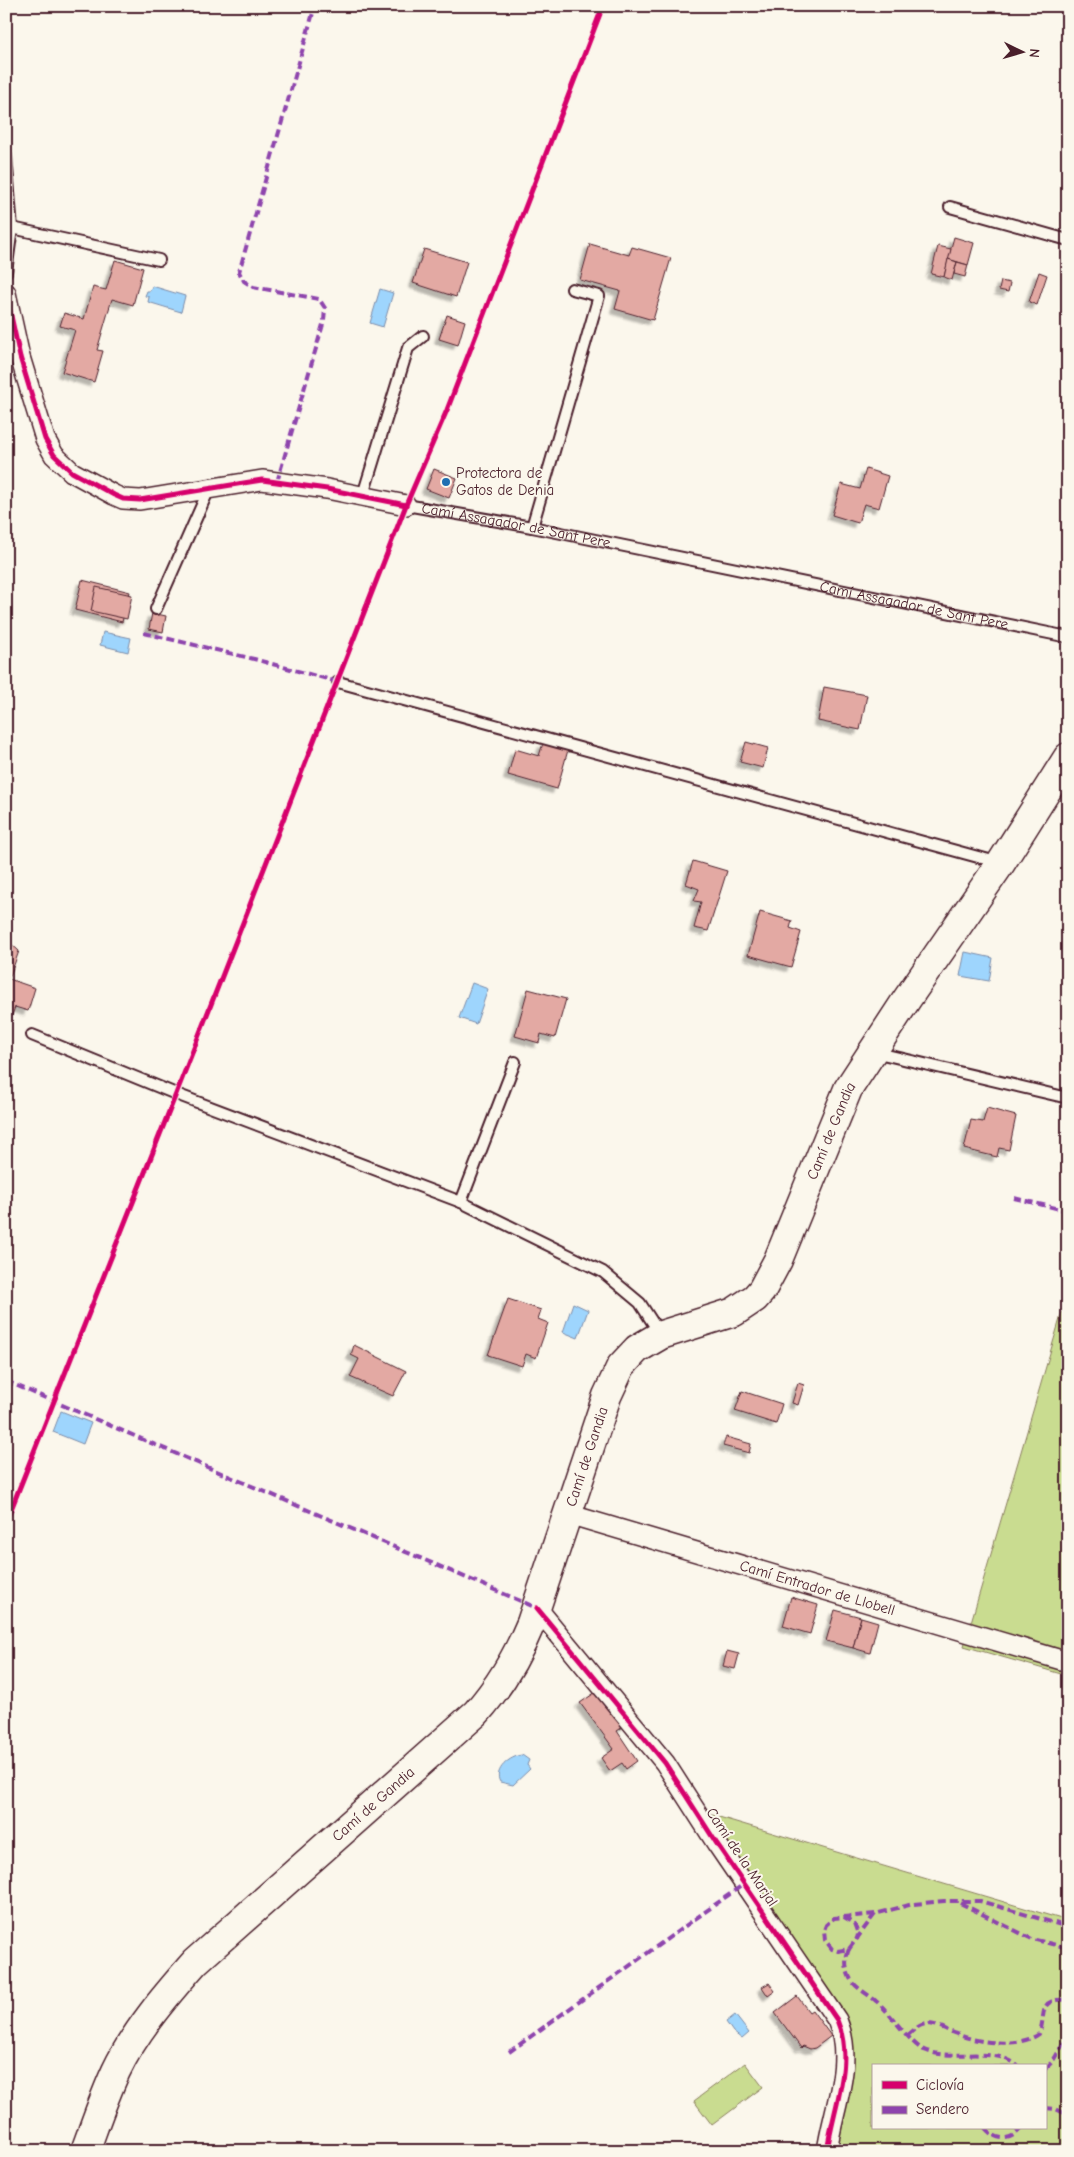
<svg xmlns="http://www.w3.org/2000/svg" width="1074" height="2157" font-family="'Comic Neue',sans-serif">
	<defs>
		<filter id="shadow"><feDropShadow dx="-4.5" dy="4.5" stdDeviation="1" flood-color="#0004"/></filter>
	</defs>
	<rect width="100%" height="100%" fill="#fbf7ec"/>
	<filter id="ink" filterUnits="userSpaceOnUse"><feTurbulence type="fractalNoise" baseFrequency=".02" numOctaves="2"/><feDisplacementMap in="SourceGraphic" scale="10" xChannelSelector="R" yChannelSelector="G"/><feConvolveMatrix kernelMatrix="1 2 1 2 8 2 1 2 1" color-interpolation-filters="sRGB"/></filter>
	<g filter="url(#ink)">
		<!-- green -->
		<g fill="#c9dc90" stroke="#8a7e5e" fill-rule="evenodd">
			<polygon points="1062,1312 1068,1314 1068,1676 964,1646"/>
			<path d="M709,1814L1068,1921V2151H848L834,2147C841,2122 850,2096 853,2071C856,2050 849,2028 841,2010ZM873,2066H1045V2128H873Z"/>
			<polygon points="745,2063 763,2087 712,2125 694,2101"/>
		</g>
		<!-- water -->
		<g fill="#9ed5fd" stroke="#7c8ca9">
			<polygon points="152,286 185,296 181,312 148,302 149,297 145,296 147,291 150,291"/>
			<polygon points="380,289 393,293 383,327 370,323"/>
			<polygon points="103,632 131,638 128,652 100,645"/>
			<polygon points="965,952 993,958 989,981 960,976"/>
			<polygon points="472,983 488,989 476,1024 459,1018"/>
			<polygon points="573,1303 588,1310 578,1338 563,1332"/>
			<polygon points="61,1411 91,1423 83,1444 53,1432"/>
			<path d="M522,1755L529,1760L527,1765L530,1769L513,1785L500,1782C493,1770 510,1756 522,1755Z"/>
			<polygon points="735,2015 749,2033 742,2039 733,2032 726,2022"/>
		</g>
		<!-- building -->
		<g fill="#e3a9a3" stroke="#4a1f2b" filter="url(#shadow)">
			<polygon points="954,237 974,243 968,265 948,259"/>
			<polygon points="590,244 629,255 632,247 671,258 653,320 615,309 620,291 580,280"/>
			<polygon points="938,246 951,249 944,277 931,274"/>
			<polygon points="424,249 467,262 456,297 413,283"/>
			<polygon points="948,259 957,262 952,280 944,277"/>
			<polygon points="115,260 143,268 133,305 112,299 97,350 103,351 94,382 62,372 75,330 60,326 64,313 84,319 93,287 106,290"/>
			<polygon points="957,262 968,265 965,277 954,274"/>
			<polygon points="1039,272 1047,275 1037,305 1029,302"/>
			<polygon points="1001,281 1010,283 1008,292 999,290"/>
			<polygon points="447,315 465,321 458,345 439,339"/>
			<polygon points="434,469 457,478 449,498 426,489"/>
			<polygon points="866,469 888,476 879,508 864,504 858,523 832,515 841,484 860,489"/>
			<polygon points="82,580 130,592 122,622 75,610"/>
			<polygon points="96,587 132,595 127,619 91,611"/>
			<polygon points="152,613 166,616 163,632 149,629"/>
			<polygon points="824,687 867,695 860,730 818,721"/>
			<polygon points="746,742 768,748 763,768 740,762"/>
			<polygon points="543,743 568,750 557,789 508,775 515,749 539,756"/>
			<polygon points="693,861 727,871 708,931 694,928 701,902 694,901 699,889 686,884"/>
			<polygon points="760,912 792,921 790,928 801,932 791,967 748,955"/>
			<polygon points="6,939 19,951 9,979 35,988 28,1011 15,1007 6,1031"/>
			<polygon points="528,989 566,999 555,1038 541,1034 539,1043 515,1036"/>
			<polygon points="987,1108 1016,1116 1009,1150 999,1148 997,1157 964,1149 971,1120 983,1122"/>
			<polygon points="508,1299 541,1310 538,1319 548,1323 536,1358 526,1354 522,1366 488,1355"/>
			<polygon points="354,1345 406,1371 393,1396 350,1377 359,1359 351,1355"/>
			<polygon points="798,1383 804,1385 798,1405 792,1403"/>
			<polygon points="742,1391 782,1404 776,1424 735,1411"/>
			<polygon points="726,1437 751,1444 749,1453 723,1446"/>
			<polygon points="791,1597 818,1605 810,1634 783,1626"/>
			<polygon points="835,1610 861,1617 853,1648 826,1641"/>
			<polygon points="861,1617 878,1622 870,1653 853,1648"/>
			<polygon points="727,1651 739,1654 735,1669 723,1666"/>
			<polygon points="599,1690 626,1725 617,1731 637,1761 626,1769 622,1763 610,1771 601,1758 614,1749 580,1703"/>
			<polygon points="769,1983 775,1991 768,1996 762,1987"/>
			<polygon points="797,1996 809,2012 812,2010 831,2036 815,2048 810,2049 803,2046 801,2048 775,2013"/>
		</g>
		<g fill="none" stroke-linecap="round" stroke-linejoin="round">
			<defs>
				<g id="lane">
					<polyline points="6,156 12,228 6,272"/>
					<polyline points="950,207 1068,240"/>
					<polyline points="12,228 159,260"/>
					<polyline points="363,495 408,348 423,336"/>
					<path id="s1" d="M406,505L532,527L1068,637"/>
					<polyline points="532,527 599,296 572,289"/>
					<polyline points="156,609 209,489"/>
					<polyline points="338,682 1000,863"/>
					<polyline points="32,1035 176,1094 461,1202 603,1272 640,1303 660,1334"/>
					<polyline points="874,1052 1068,1098"/>
					<polyline points="461,1202 515,1062"/>
				</g>
				<g id="street">
					<polyline points="6,293 20,357 45,439 54,455 72,472 114,495 123,499 140,500 262,480 327,489 406,505"/>
					<path id="s2" d="M568,1514L1068,1662"/>
					<path d="M537,1608L665,1763L717,1844L837,2020C855,2062 833,2108 827,2151"/>
				</g>
				<g id="secondary">
					<path id="s3" d="M85,2151C95,2124 104,2097 116,2071C135,2031 166,1995 195,1962L476,1713C501,1685 517,1657 531,1623L607,1396L621,1366L637,1349L661,1335L734,1312L755,1298L762,1290L778,1260L848,1089L907,999L1001,863L1068,757"/>
				</g>
			</defs>
			<!-- lane casing -->
			<use href="#lane" stroke="#4a1f2b" stroke-width="14"/>
			<!-- street casing -->
			<use href="#street" stroke="#4a1f2b" stroke-width="22"/>
			<!-- secondary casing -->
			<use href="#secondary" stroke="#4a1f2b" stroke-width="31"/>
			<!-- path -->
			<g stroke="#4a1f2b" stroke-width="3" stroke-dasharray="4 4" stroke-linecap="butt">
				<polyline points="413,489 447,410 603,6"/>
				<polyline points="343,669 400,521"/>
				<polyline points="181,1083 333,693"/>
				<polyline points="6,1522 172,1105"/>
			</g>
			<!-- lane -->
			<use href="#lane" stroke="#fbf7ec" stroke-width="10"/>
			<!-- street -->
			<use href="#street" stroke="#fbf7ec" stroke-width="19"/>
			<!-- secondary -->
			<use href="#secondary" stroke="#fbf7ec" stroke-width="28"/>
			<!-- quiet -->
			<g stroke="#8e44ad" stroke-width="4" stroke-dasharray="8 4" stroke-linecap="butt">
				<polyline points="277,482 324,321 325,308 319,299 253,287 244,281 239,272 315,6"/>
				<polyline points="144,633 254,659 338,682"/>
				<polyline points="1014,1198 1068,1211"/>
				<polyline points="6,1381 537,1608"/>
				<polyline points="960,1903 1032,1939 1068,1948"/>
				<polyline points="875,1914 849,1949 838,1951 832,1949 825,1940 824,1930 826,1925 834,1918 875,1914 913,1904 944,1901 980,1901 1068,1927"/>
				<polyline points="844,1917 854,1923 858,1934 857,1940"/>
				<path d="M849,1949C845,1958 845,1968 850,1978C855,1988 868,1994 876,2001C891,2013 910,2044 924,2050C953,2062 993,2045 1018,2066"/>
				<path d="M908,2035C914,2030 919,2024 928,2024C938,2024 947,2031 957,2034C977,2043 1020,2048 1039,2034C1047,2016 1036,1997 1068,2000"/>
				<polyline points="509,2052 744,1884"/>
				<path d="M1045,2068C1056,2062 1059,2046 1068,2037"/>
				<polyline points="1045,2108 1056,2109 1068,2115"/>
				<path d="M985,2128C996,2141 1011,2142 1021,2128"/>
			</g>
			<defs>
				<g id="cycleway">
					<polyline points="6,293 20,357 45,439 54,455 72,472 114,495 123,499 140,500 262,480 327,489 406,505"/>
					<polyline points="6,1522 176,1094 406,505 447,410 603,6"/>
					<path d="M537,1608L665,1763L717,1844L837,2020C855,2062 833,2108 827,2151"/>
				</g>
			</defs>
			<!-- cycleway casing -->
			<use href="#cycleway" stroke="#fbf7ec" stroke-width="8"/>
			<!-- cycleway -->
			<use href="#cycleway" stroke="#d6006c" stroke-width="5"/>
		</g>
	</g>
	<!-- markers -->
	<circle fill="#1f6fb2" stroke="#fbf7ec" stroke-width="2" cx="446" cy="482" r="5"/>
	<g text-anchor="middle" dominant-baseline="central" stroke-width="4" stroke-linejoin="round" paint-order="stroke">
		<!-- poi labels -->
		<g font-size="15" fill="#4a1f2b" stroke="#fbf7ec" text-anchor="start">
			<text x="456" y="473">Protectora de<tspan x="456" dy="17">Gatos de Denia</tspan></text>
		</g>
		<!-- street labels -->
		<g font-size="15" fill="#4a1f2b" stroke="#fbf7ec">
			<text stroke="none"><textPath href="#s1" startOffset="112">Camí Assagador de Sant Pere</textPath></text>
			<text stroke="none"><textPath href="#s1" startOffset="518">Camí Assagador de Sant Pere</textPath></text>
			<text stroke="none"><textPath href="#s3" startOffset="1312">Camí de Gandia</textPath></text>
			<text stroke="none"><textPath href="#s3" startOffset="878">Camí de Gandia</textPath></text>
			<text stroke="none"><textPath href="#s2" startOffset="260">Camí Entrador de Llobell</textPath></text>
			<text stroke="none"><textPath href="#s3" startOffset="459">Camí de Gandia</textPath></text>
			<text transform="translate(742 1857) rotate(56)">Camí de la Marjal</text>
		</g>
	</g>
	<!-- margin -->
	<rect width="1074" height="2157" fill="none" stroke="#fbf7ec" stroke-width="25"/>
	<rect x="12" y="12" width="1049" height="2132" fill="none" stroke="#4a1f2b" stroke-width="2" filter="url(#ink)"/>
	<!-- legend -->
	<rect x="872" y="2064" width="175" height="65" fill="#fbf7ec" stroke="#b4a19f"/>
	<rect x="882" y="2081" width="25" height="8" fill="#d6006c" stroke="#b4a19f"/>
	<text x="916" y="2090" font-size="15" fill="#4a1f2b">Ciclovía</text>
	<rect x="882" y="2106" width="25" height="8" fill="#8e44ad" stroke="#b4a19f"/>
	<text x="916" y="2114" font-size="15" fill="#4a1f2b">Sendero</text>
	<!-- north arrow -->
	<g transform="translate(1022 52) rotate(95)" stroke="#fbf7ec" stroke-width="4" paint-order="stroke">
	<path d="M0-4L9 19L0 12L-9 19Z" fill="#4a1f2b"/>
	<text y="-8" font-size="14" font-weight="bold" text-anchor="middle" fill="#4a1f2b">N</text>
	</g>
</svg>
